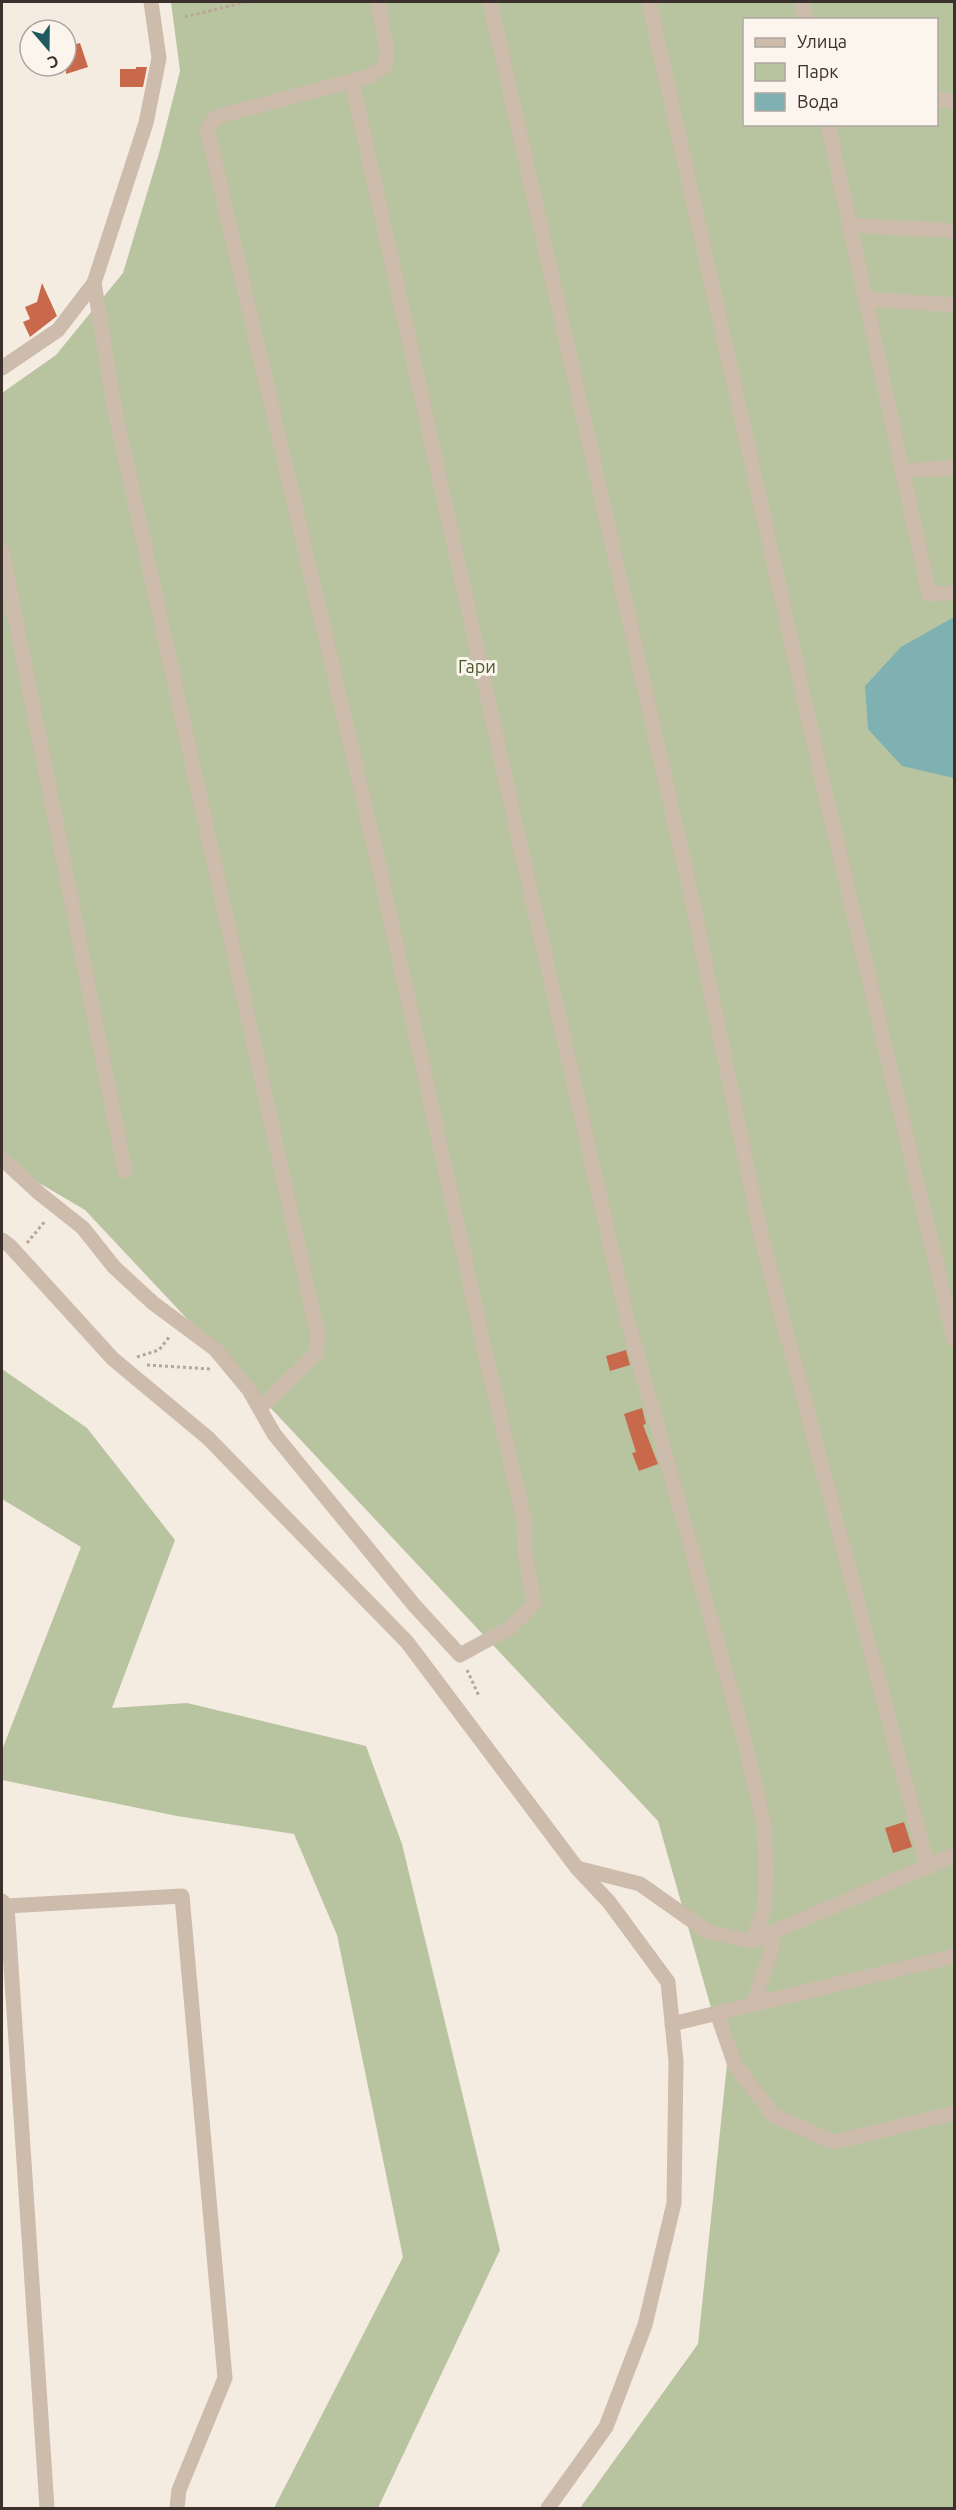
<svg xmlns="http://www.w3.org/2000/svg" width="956" height="2510" font-family="Ubuntu,sans-serif">
	<rect width="100%" height="100%" fill="#f4ebe1"/>
	<!-- green -->
	<g fill="#b8c4a0" fill-rule="evenodd">
		<path d="M171,2H954V2508H580L698,2344L727,2064L658,1821L85,1210L2,1161V393L56,355L123,273L160,150L180,71ZM744,20H936V124H744Z"/>
		<polygon points="2,1369 87,1428 175,1540 112,1708 187,1703 366,1746 402,1844 500,2250 378,2508 274,2508 403,2257 337,1935 294,1834 177,1816 2,1780 2,1750 81,1547 2,1499"/>
	</g>
	<!-- water -->
	<polygon fill="#7fb0b2" points="954,617 954,778 902,766 868,729 865,686 901,647"/>
	<!-- building -->
	<g fill="#c8694b">
		<polygon points="80,43 88,67 66,74 66,47"/>
		<polygon points="136,67 147,67 143,87 120,87 120,69 136,69"/>
		<polygon points="42,283 57,316 30,337 23,322 30,319 25,307 37,302"/>
		<polygon points="626,1350 630,1365 610,1371 606,1356"/>
		<polygon points="642,1408 646,1424 643,1425 658,1464 639,1471 632,1453 636,1452 624,1414"/>
		<polygon points="904,1822 912,1847 893,1853 885,1828"/>
	</g>
	<g fill="none" stroke-linecap="round" stroke-linejoin="round">
		<!-- path -->
		<g stroke="#b9a596" stroke-width="3" stroke-dasharray="3 3" stroke-linecap="butt">
			<polyline points="185,17 246,2"/>
			<polyline points="27,1243 46,1220"/>
			<polyline points="137,1357 159,1350 170,1336"/>
			<polyline points="147,1365 210,1369"/>
			<polyline points="467,1670 479,1696"/>
		</g>
		<!-- minor -->
		<g stroke="#cdbbac" stroke-width="15">
			<polyline points="490,2 690,890 762,1240 928,1868"/>
			<polyline points="649,2 824,788 954,1339"/>
			<polyline points="802,2 806,20"/>
			<polyline points="352,81 521,849 627,1318 744,1738 764,1826 766,1870 764,1910 752,1941"/>
			<polyline points="936,100 954,101"/>
			<polyline points="828,124 929,594 954,593"/>
			<polyline points="850,225 954,231"/>
			<polyline points="94,283 115,411 318,1336 316,1354 263,1405"/>
			<polyline points="866,299 954,305"/>
			<polyline points="2,368 58,330 94,283 146,123 159,58 151,2"/>
			<polyline points="903,471 954,468"/>
			<polyline points="2,551 125,1171"/>
			<polyline points="2,1159 39,1193 83,1228 114,1267 153,1303 215,1349 249,1390 274,1434 414,1605 460,1655 511,1627 534,1604 525,1553 524,1519 486,1356 379,866 207,129 214,119 226,114 352,81 372,75 385,66 387,51 378,2"/>
			<polyline points="2,1240 10,1246 113,1359 208,1438 407,1642 577,1868 609,1902 668,1982 676,2061 674,2203 645,2325 606,2427 548,2508"/>
			<polyline points="577,1868 640,1884 708,1932 752,1941 954,1855"/>
			<polyline points="2,1901 7,1906 182,1896 225,2378 179,2490 177,2508"/>
			<polyline points="2,1908 7,1906 47,2508"/>
			<polyline points="753,2005 770,1954 774,1932"/>
			<polyline points="717,2013 735,2065 774,2116 834,2142 954,2113"/>
			<polyline points="672,2024 954,1956"/>
		</g>
	</g>
	<g text-anchor="middle" dominant-baseline="central" stroke-width="6" stroke-linejoin="round" paint-order="stroke">
		<!-- park labels -->
		<g font-size="18" fill="#4a5a2e" stroke="#fbf5ee">
			<text x="477" y="666">Гари</text>
		</g>
	</g>
	<!-- border -->
	<rect width="956" height="2510" fill="none" stroke="#3b302b" stroke-width="6"/>
	<!-- legend -->
	<rect x="743" y="18" width="195" height="108" fill="#fbf5ee" stroke="#aea6a0" stroke-width="1.5"/>
	<rect x="755" y="38" width="30" height="9" fill="#cdbbac" stroke="#aea6a0" stroke-width="1.5"/>
	<text x="797" y="48" font-size="18" fill="#3b302b">Улица</text>
	<rect x="755" y="63" width="30" height="18" fill="#b8c4a0" stroke="#aea6a0" stroke-width="1.5"/>
	<text x="797" y="78" font-size="18" fill="#3b302b">Парк</text>
	<rect x="755" y="93" width="30" height="18" fill="#7fb0b2" stroke="#aea6a0" stroke-width="1.5"/>
	<text x="797" y="108" font-size="18" fill="#3b302b">Вода</text>
	<!-- north arrow -->
	<g transform="translate(48 48) rotate(160)"><circle r="28" fill="#fbf5ee" stroke="#aea6a0" stroke-width="1.5"/>
	<path d="M0-4.5L10 22L0 15L-10 22Z" fill="#1f5a5e"/>
	<text y="-9" font-size="16" font-weight="bold" text-anchor="middle" fill="#3b302b">С</text>
	</g>
</svg>
